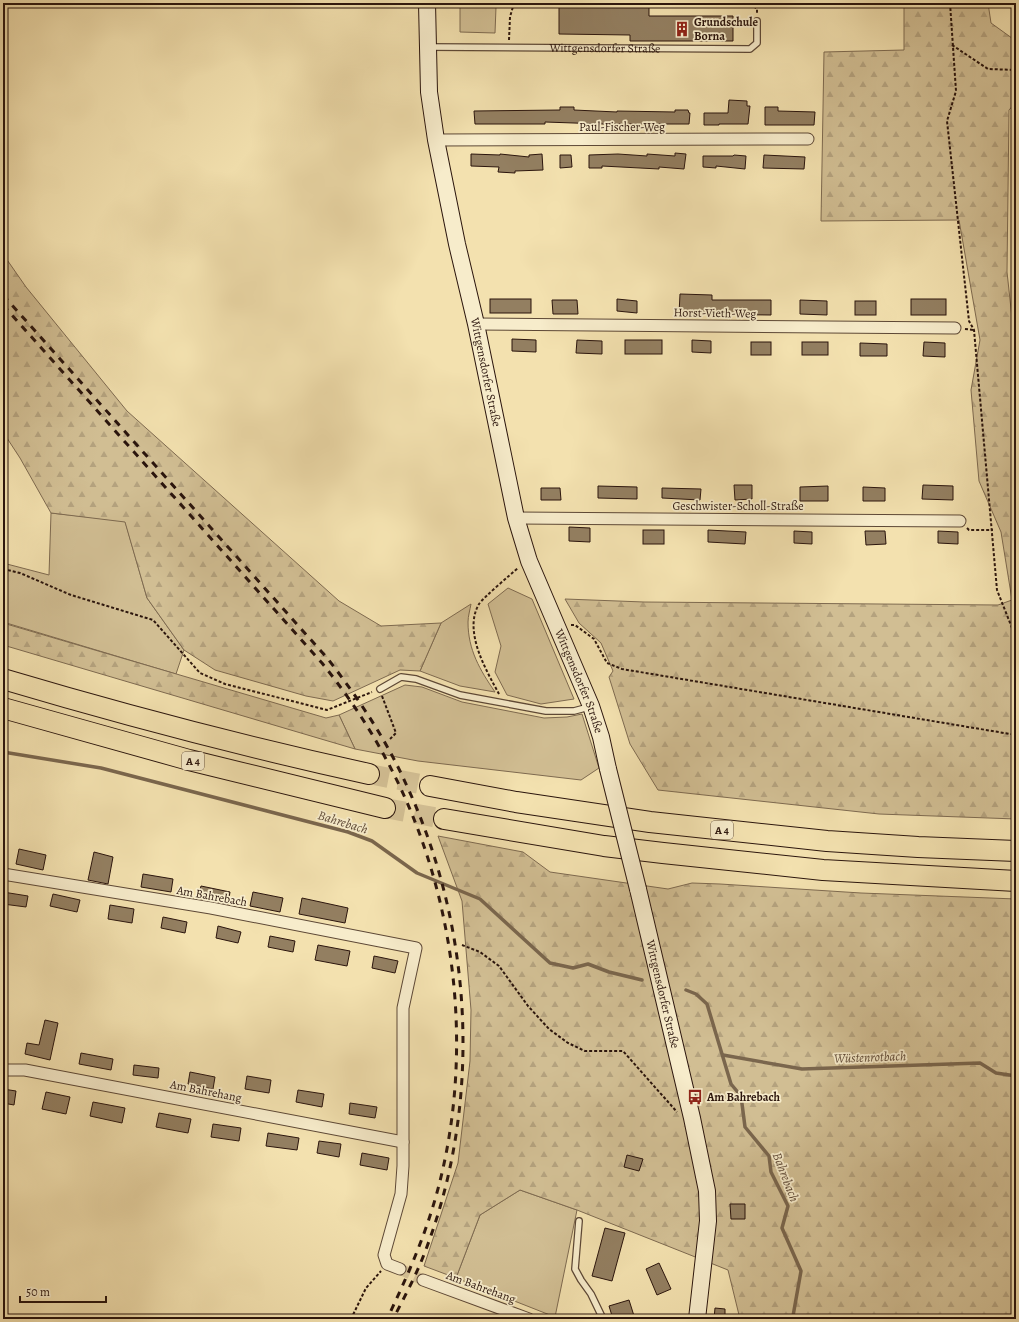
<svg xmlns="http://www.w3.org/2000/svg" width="1019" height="1322" font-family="Alegreya,serif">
	<defs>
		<pattern id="forest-firs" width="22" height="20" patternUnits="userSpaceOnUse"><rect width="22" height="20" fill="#d1be93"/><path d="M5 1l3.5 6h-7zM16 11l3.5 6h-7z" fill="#b4a27e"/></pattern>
	</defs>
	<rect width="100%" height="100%" fill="#f3e1af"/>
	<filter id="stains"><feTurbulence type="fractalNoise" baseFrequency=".005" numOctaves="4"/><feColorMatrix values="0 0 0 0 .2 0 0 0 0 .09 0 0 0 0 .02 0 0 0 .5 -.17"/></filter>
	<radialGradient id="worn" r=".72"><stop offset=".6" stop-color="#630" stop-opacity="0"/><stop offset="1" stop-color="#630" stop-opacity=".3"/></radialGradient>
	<!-- green -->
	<g fill="#d1be93" stroke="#7e6a50">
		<polygon points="460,6 496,7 495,33 460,32"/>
		<polygon points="51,513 125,521 147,598 184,650 176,674 3,622 3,563 49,575"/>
		<polygon points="508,588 532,599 574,699 541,704 507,695 495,672 501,646 488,604"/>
		<path d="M471,604C470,610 468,616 468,622C468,650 480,670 495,692L460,686L420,671L441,623Z"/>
		<polygon points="405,685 422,687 462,702 544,718 567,717 582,714 599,768 581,780 418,761 355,749 339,715"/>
		<polygon points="520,1190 577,1210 555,1317 456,1278 480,1215"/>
	</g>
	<!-- forest -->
	<g fill="url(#forest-firs)" stroke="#7e6a50">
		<polygon points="904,3 988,3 991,23 1016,41 1016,102 1009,110 1007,272 1016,355 1016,819 879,814 658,790 630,744 609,677 613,671 601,643 579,623 565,599 644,602 998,605 1012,600 1001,532 979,481 971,390 980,340 959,220 821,221 824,52 904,50"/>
		<polygon points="3,254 26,287 127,411 339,601 381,626 441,623 420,671 400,670 333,701 306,696 215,670 184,650 147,598 125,522 51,513 20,458 3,432"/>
		<polygon points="3,623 326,718 339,715 355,749 3,645"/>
		<polygon points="438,836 523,852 550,872 668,889 692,883 720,884 861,893 1016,899 1016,1319 740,1319 728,1270 577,1210 520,1190 480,1215 456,1278 424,1266 458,1163 470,1061 471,1010 462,901"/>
	</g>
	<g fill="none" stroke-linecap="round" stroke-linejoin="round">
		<!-- stream -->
		<g stroke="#7a664d" stroke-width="3.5">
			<polyline points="3,752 101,768 348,832 372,841 417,873 480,899 550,963 573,968 588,964 609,972 642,980"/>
			<polyline points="686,990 696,994 707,1004 731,1084 741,1096 745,1127 769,1156 771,1172 788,1206 782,1228 801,1271 793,1316 797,1319"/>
			<polyline points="723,1055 802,1069 980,1063 996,1073 1016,1076"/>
		</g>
	</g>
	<!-- building -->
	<g fill="#937f61" stroke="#2b150d">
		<polygon points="559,3 649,3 649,16 733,16 733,41 630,41 630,35 559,34"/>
		<polygon points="729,100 747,101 747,106 750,106 748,124 719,124 719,125 704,125 704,113 728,113"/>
		<polygon points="560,107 574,107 574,110 617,112 617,111 675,112 675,110 688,110 689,113 690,113 689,124 603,124 545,122 545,124 475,124 474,111 560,110"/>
		<polygon points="765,107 778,107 778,111 815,112 814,125 765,125"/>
		<polygon points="675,153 686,154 684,169 659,167 659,169 602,166 602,168 589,168 589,155 618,154 647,156 647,154 675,156"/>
		<polygon points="471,154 500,155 500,154 529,157 529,155 542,154 543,170 515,171 515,173 498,172 499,167 471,166"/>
		<polygon points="560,155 571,155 572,167 560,168"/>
		<polygon points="734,155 746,156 745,169 716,166 716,168 703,167 703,156 733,156"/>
		<polygon points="764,155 805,157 804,169 763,168"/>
		<polygon points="680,294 712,295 712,300 771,300 771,315 679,314"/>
		<rect x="490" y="299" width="41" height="14"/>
		<polygon points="617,299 637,301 637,313 617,311"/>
		<rect x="911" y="299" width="35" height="16"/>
		<polygon points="552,300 577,300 578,314 553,314"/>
		<polygon points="800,300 827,301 827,315 800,314"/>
		<rect x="855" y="301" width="21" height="14"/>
		<polygon points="512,339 536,340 536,352 512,351"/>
		<polygon points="577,340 602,341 602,354 576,353"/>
		<rect x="625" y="340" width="37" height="14"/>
		<polygon points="692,340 711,341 711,353 692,352"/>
		<rect x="751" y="342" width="20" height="13"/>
		<rect x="802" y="342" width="26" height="13"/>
		<polygon points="924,342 945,343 945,357 923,356"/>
		<polygon points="860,343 887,344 887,356 860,356"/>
		<polygon points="734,485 752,485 752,499 735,500"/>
		<polygon points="923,485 953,486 953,500 922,499"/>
		<polygon points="598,486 637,487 637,499 598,498"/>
		<polygon points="828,486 828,501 800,501 800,487"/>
		<polygon points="863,487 885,488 885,501 863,501"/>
		<polygon points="541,488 560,488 561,500 541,500"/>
		<polygon points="662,488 701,489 700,500 662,498"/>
		<polygon points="569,527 590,528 590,542 569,541"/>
		<rect x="643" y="530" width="21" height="14"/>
		<polygon points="708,530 746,532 745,544 708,542"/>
		<polygon points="794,531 812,532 812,544 794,543"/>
		<polygon points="865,531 885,531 886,544 866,545"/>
		<polygon points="938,531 958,532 958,544 938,543"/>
		<polygon points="19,849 46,855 43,870 16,864"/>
		<polygon points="94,852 113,857 108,884 88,880"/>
		<polygon points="143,874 173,879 171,892 141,887"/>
		<polygon points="201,886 230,892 228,904 198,898"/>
		<polygon points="3,892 28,896 26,907 3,904"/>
		<polygon points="253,892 283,898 280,912 250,906"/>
		<polygon points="53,894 80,900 77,912 50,906"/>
		<polygon points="302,898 348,908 345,923 299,914"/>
		<polygon points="110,905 134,909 132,923 108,919"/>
		<polygon points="163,917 187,922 185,933 161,928"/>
		<polygon points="218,926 241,932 238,943 216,938"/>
		<polygon points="270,936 295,941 293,952 268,947"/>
		<polygon points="318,945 350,951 347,966 315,960"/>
		<polygon points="374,956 398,961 395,973 372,968"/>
		<polygon points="45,1020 58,1023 50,1060 25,1054 27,1043 39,1045"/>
		<polygon points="81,1053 113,1059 111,1070 79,1064"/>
		<polygon points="134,1065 159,1068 158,1078 133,1075"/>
		<polygon points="190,1072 215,1077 213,1089 188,1084"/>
		<polygon points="247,1076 271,1080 269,1093 245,1089"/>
		<polygon points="3,1089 16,1091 14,1105 3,1103"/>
		<polygon points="298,1090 324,1094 322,1107 296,1102"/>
		<polygon points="46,1092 70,1097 66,1114 42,1109"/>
		<polygon points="93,1102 125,1108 122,1123 90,1116"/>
		<polygon points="350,1103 377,1107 375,1118 349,1114"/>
		<polygon points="159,1113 191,1119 188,1133 156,1127"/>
		<polygon points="213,1124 241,1128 239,1141 211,1137"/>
		<polygon points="268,1133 299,1138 297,1150 266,1146"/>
		<polygon points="319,1141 341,1144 339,1157 317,1153"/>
		<polygon points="362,1153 389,1158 387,1170 360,1165"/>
		<polygon points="627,1155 643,1159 639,1171 624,1167"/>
		<polygon points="730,1204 745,1204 745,1219 731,1219"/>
		<polygon points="605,1228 625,1233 612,1281 592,1276"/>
		<polygon points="659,1263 671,1289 657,1295 646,1269"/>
		<polygon points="629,1300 635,1319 613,1319 609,1306"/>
		<polygon points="715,1308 725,1309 725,1319 714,1319"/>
	</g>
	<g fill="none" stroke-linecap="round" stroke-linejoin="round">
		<!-- street-tunnel -->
		<polyline stroke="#d5c297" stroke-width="11" stroke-dasharray="11 5.5" stroke-linecap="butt" points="400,1269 423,1280"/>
		<!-- highway-tunnel -->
		<g stroke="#d5c297" stroke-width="20" stroke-dasharray="20 10" stroke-linecap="butt">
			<polyline points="369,774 430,786"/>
			<polyline points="385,808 444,819"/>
		</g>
		<defs>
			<g id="lane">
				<path id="s1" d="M429,47L750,49L757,43V21"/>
				<polyline points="380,689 401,677 416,679 460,695 546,711 574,711 589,707"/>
				<polyline points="579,1221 575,1269 581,1280 591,1294 603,1319"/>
			</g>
			<g id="street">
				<polyline points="436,140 808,139"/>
				<polyline points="476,324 955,328"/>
				<polyline points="516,518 960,521"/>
				<polyline points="3,874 211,908 416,948 403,1008 403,1166 401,1194 384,1255 387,1264 400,1269"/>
				<polyline points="3,1070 25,1070 403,1142"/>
				<polyline points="423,1280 529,1319"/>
			</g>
			<g id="secondary">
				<path id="s2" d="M427,3L429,92L436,140L457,244L476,324L516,518L529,561L591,706L601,737L608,769"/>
				<path id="s3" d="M638,889L692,1118L707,1191L708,1221L697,1319"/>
			</g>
			<g id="highway">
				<path d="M3,679C124,715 246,747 369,774"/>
				<polyline points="3,708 189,760 385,808"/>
				<polyline points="430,786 516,802 650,822 827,841 918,847 1016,851"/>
				<polyline points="444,819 604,846 663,853 823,870 1016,881"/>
			</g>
		</defs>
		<!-- lane casing -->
		<use href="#lane" stroke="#5d4836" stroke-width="8"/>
		<!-- street casing -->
		<use href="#street" stroke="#5d4836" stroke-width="13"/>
		<!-- secondary casing -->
		<use href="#secondary" stroke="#2b150d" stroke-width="18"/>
		<!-- highway casing -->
		<use href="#highway" stroke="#2b150d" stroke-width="22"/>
		<!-- path -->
		<g stroke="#2b150d" stroke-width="2" stroke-dasharray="3 2" stroke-linecap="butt">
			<polyline points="750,3 757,9 757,13"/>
			<polyline points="950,3 956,91 947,121 969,321 974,330 997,590 1016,638"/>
			<polyline points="509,40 510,17 514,3"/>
			<polyline points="952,45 988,69 1016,70"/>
			<polyline points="965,329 974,330"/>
			<polyline points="967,528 969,530 993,530"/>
			<polyline points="3,569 20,573 71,595 153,620 200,673 225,684 327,710 372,692"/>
			<polyline points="571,625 575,625 594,639 607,663 622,669 1016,735"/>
			<path d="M499,694C486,670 463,631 479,604C484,597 510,575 518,568"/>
			<polyline points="382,696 396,733 390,739"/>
			<polyline points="462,945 480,952 499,966 528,1006 549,1029 568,1043 585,1051 623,1051 677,1112"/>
			<polyline points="351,1319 366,1288 381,1271"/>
		</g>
		<!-- lane -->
		<use href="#lane" stroke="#f7eccb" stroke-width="5.5"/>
		<!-- street -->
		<use href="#street" stroke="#f7eccb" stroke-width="11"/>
		<!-- secondary -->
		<use href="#secondary" stroke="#f7eccb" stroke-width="16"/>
		<!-- highway -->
		<use href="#highway" stroke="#f3e1af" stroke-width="20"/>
		<!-- rail -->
		<g stroke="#2b150d" stroke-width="3" stroke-dasharray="7 7" stroke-linecap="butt">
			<path d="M3,295L328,659C358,698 386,739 406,784C475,932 483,1110 421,1262C413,1281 403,1300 393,1319"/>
			<path d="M3,305L322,663C346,693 368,725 386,759C455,887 475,1045 439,1185C427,1232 408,1275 387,1319"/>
		</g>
		<defs>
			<polyline id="secondary-bridge" points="608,769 638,889"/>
		</defs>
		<!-- secondary-bridge casing -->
		<use href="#secondary-bridge" stroke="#2b150d" stroke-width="18" stroke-linecap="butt"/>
		<!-- secondary-bridge -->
		<use href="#secondary-bridge" stroke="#f7eccb" stroke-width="16"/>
	</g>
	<!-- icons -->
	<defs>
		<symbol id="building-bare" viewBox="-9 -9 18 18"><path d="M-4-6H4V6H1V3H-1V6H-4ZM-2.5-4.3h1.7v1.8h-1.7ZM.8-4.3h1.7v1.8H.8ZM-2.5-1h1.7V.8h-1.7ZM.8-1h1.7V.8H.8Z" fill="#8f2418" stroke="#f7eccb" stroke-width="2.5" paint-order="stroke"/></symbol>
		<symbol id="bus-bare" viewBox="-9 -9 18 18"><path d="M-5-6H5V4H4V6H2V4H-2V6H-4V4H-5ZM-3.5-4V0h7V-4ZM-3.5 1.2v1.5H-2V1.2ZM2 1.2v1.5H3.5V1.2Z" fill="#8f2418" stroke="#f7eccb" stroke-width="2.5" paint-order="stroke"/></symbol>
	</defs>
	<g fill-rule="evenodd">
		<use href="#building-bare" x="671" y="18" width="22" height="22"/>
		<use href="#bus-bare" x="684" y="1086" width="22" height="22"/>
	</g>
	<g text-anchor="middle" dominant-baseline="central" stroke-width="3.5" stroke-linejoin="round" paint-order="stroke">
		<!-- shield labels -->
		<g fill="#f7eccb" stroke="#685646" stroke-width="1">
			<rect x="182" y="752" width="22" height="18" rx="3"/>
			<rect x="711" y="821" width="22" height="18" rx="3"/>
		</g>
		<g font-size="11" font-weight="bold" fill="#2b150d">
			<text x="193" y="761">A 4</text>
			<text x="722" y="830">A 4</text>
		</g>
		<!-- poi labels -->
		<g font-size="12" font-weight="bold" fill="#2b150d" stroke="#f7eccb" text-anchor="start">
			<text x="694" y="22">Grundschule<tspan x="694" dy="14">Borna</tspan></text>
			<text x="707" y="1097">Am Bahrebach</text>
		</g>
		<!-- street labels -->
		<g font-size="12" fill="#2b150d" stroke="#f7eccb">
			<text stroke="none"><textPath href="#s1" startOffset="176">Wittgensdorfer Straße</textPath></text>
			<text x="622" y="127">Paul-Fischer-Weg</text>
			<text transform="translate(715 313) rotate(1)">Horst-Vieth-Weg</text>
			<text stroke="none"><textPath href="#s2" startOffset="375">Wittgensdorfer Straße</textPath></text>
			<text x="738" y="506">Geschwister-Scholl-Straße</text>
			<text stroke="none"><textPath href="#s2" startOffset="699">Wittgensdorfer Straße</textPath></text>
			<text transform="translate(212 896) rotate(10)">Am Bahrebach</text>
			<text stroke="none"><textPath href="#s3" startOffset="108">Wittgensdorfer Straße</textPath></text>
			<text transform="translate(206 1091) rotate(11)">Am Bahrehang</text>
			<text transform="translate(481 1287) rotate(20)">Am Bahrehang</text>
		</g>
		<!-- water labels -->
		<g font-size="13" font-style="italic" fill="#604b38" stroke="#f7eccb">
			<text transform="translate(343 822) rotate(17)">Bahrebach</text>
			<text transform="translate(870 1057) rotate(-2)">Wüstenrotbach</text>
			<text transform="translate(786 1177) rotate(69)">Bahrebach</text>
		</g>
	</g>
	<!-- margin -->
	<rect width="1019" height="1322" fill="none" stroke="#f3e1af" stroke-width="16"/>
	<rect x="4" y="4" width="1011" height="1314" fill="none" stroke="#2b150d" stroke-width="2"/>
	<rect x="8" y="8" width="1003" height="1306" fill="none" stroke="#2b150d"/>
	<!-- scale -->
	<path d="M20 1296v6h86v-6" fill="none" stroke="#2b150d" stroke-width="2"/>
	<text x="26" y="1296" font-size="12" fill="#2b150d" stroke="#f7eccb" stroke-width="3" paint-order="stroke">50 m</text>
	<rect width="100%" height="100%" filter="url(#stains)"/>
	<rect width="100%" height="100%" fill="url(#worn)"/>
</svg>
